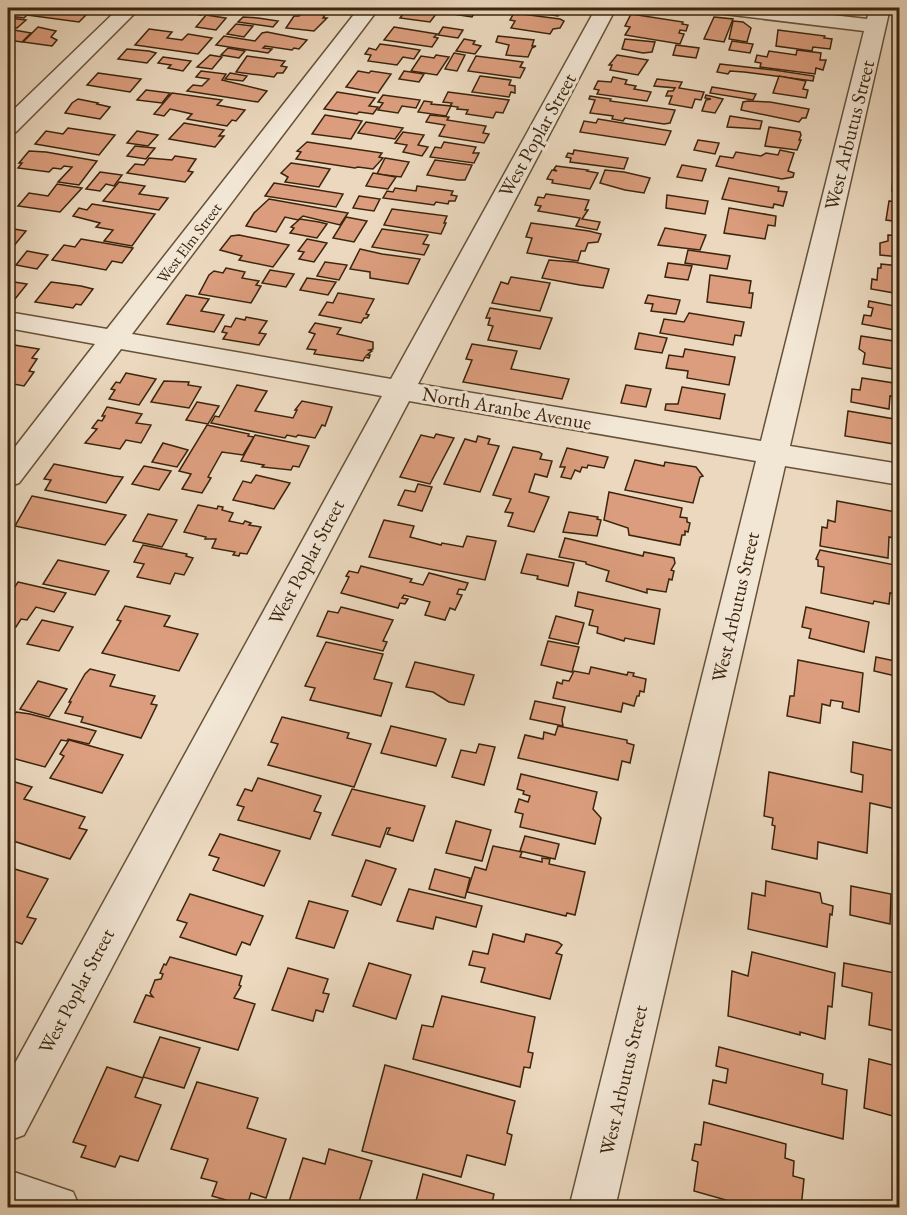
<svg xmlns="http://www.w3.org/2000/svg" width="907" height="1215" font-family="'EB Garamond',serif">
	<rect width="100%" height="100%" fill="#ebd8be"/>
	<filter id="stains"><feTurbulence type="fractalNoise" baseFrequency=".00333" numOctaves="4"/><feColorMatrix values="0 0 0 0 .2 0 0 0 0 .09 0 0 0 0 .02 0 0 0 .5 -.17"/></filter>
	<radialGradient id="worn" r=".72"><stop offset=".6" stop-color="#630" stop-opacity="0"/><stop offset="1" stop-color="#630" stop-opacity=".3"/></radialGradient>
	<!-- building -->
	<g fill="#db9d7d" stroke="#3b250d" stroke-width="1.5">
		<polygon points="18,8 93,8 79,22 27,15 24,18 8,16"/>
		<polygon points="173,8 213,8 201,15 171,10"/>
		<polygon points="253,8 275,8 269,14 250,11"/>
		<polygon points="408,8 423,8 439,10 430,22 400,18"/>
		<polygon points="457,8 471,8 477,9 472,17 452,14"/>
		<polygon points="485,8 517,8 515,13"/>
		<polygon points="526,8 566,8 564,13 560,13 558,16 524,11"/>
		<polygon points="302,12 325,15 323,18 327,18 314,31 286,28 294,16 299,16"/>
		<polygon points="514,13 560,19 564,21 560,28 553,29 550,34 511,28 515,21 510,20"/>
		<polygon points="631,14 683,22 682,24 688,25 686,31 680,30 679,33 684,34 680,44 625,35 630,27 625,26"/>
		<polygon points="206,15 226,18 216,30 196,27"/>
		<polygon points="243,17 258,18 278,21 273,27 238,22"/>
		<polygon points="714,17 733,19 724,42 704,39"/>
		<polygon points="10,18 26,20 17,28 8,27"/>
		<polygon points="733,21 743,22 751,28 747,42 729,39"/>
		<polygon points="236,24 253,26 244,37 227,34"/>
		<polygon points="38,27 56,31 51,37 57,40 52,46 23,42"/>
		<polygon points="394,27 437,34 434,37 438,38 432,47 384,40"/>
		<polygon points="443,27 463,30 458,38 438,35"/>
		<polygon points="149,29 172,32 167,38 182,40 188,34 212,38 198,54 135,45"/>
		<polygon points="14,30 31,33 22,42 8,40 8,36"/>
		<polygon points="778,30 825,36 824,38 832,39 830,49 813,47 812,51 776,46"/>
		<polygon points="267,32 307,40 299,49 294,48 292,50 265,46 263,48 272,49 268,53 216,45 224,36 255,41 262,33"/>
		<polygon points="498,36 534,40 532,46 536,46 532,48 528,57 506,55 509,45 496,42"/>
		<polygon points="464,39 475,41 473,44 481,46 475,54 456,51"/>
		<polygon points="625,39 655,42 652,52 643,53 622,49"/>
		<polygon points="732,41 753,44 750,53 729,50"/>
		<polygon points="380,44 395,46 420,50 414,59 403,57 397,65 368,61 371,55 365,54 369,48 376,50"/>
		<polygon points="676,45 699,48 696,58 673,55"/>
		<polygon points="228,48 245,51 239,58 221,55"/>
		<polygon points="127,49 149,51 156,53 147,63 118,59"/>
		<polygon points="797,50 821,53 820,60 826,60 823,70 816,68 815,74 760,67 761,63 755,62 757,55 767,57 769,51 796,55"/>
		<polygon points="454,53 465,55 457,71 445,69"/>
		<polygon points="210,55 222,57 212,69 197,67"/>
		<polygon points="436,55 449,57 437,75 411,71 421,56 434,58"/>
		<polygon points="617,55 648,60 638,75 610,70 612,65 609,65"/>
		<polygon points="247,56 285,61 281,66 287,67 283,73 277,73 274,77 236,72"/>
		<polygon points="476,56 523,62 520,67 525,68 520,78 468,71"/>
		<polygon points="163,57 191,61 183,71 168,68 171,65 158,63"/>
		<polygon points="720,64 774,70 814,76 813,81 744,72 730,71 728,74 717,72"/>
		<polygon points="201,71 226,74 222,80 267,91 258,102 187,91 193,85 202,86 209,79 196,77"/>
		<polygon points="358,71 369,73 371,71 391,74 378,93 346,87"/>
		<polygon points="404,71 424,74 419,82 399,79"/>
		<polygon points="98,73 141,79 130,92 87,85"/>
		<polygon points="230,73 247,76 243,81 225,79"/>
		<polygon points="480,76 511,80 509,85 515,86 515,93 511,92 509,97 472,92"/>
		<polygon points="779,76 806,81 803,89 808,90 806,98 773,93"/>
		<polygon points="613,77 627,80 625,84 636,86 634,89 651,92 647,101 597,94 599,90 594,89 598,81 611,82"/>
		<polygon points="657,79 682,82 679,88 704,92 701,100 695,99 692,108 669,104 672,96 666,96 668,91 673,91 675,88 654,86"/>
		<polygon points="712,87 756,94 753,100 710,93"/>
		<polygon points="146,90 170,93 162,103 137,100"/>
		<polygon points="337,92 375,98 369,106 378,107 373,114 359,112 357,114 324,109"/>
		<polygon points="448,92 509,100 503,113 496,112 493,118 466,114 468,110 457,109 458,107 450,106 452,103 443,102"/>
		<polygon points="172,93 222,100 217,105 245,110 236,121 232,120 227,126 187,119 192,114 170,109 164,116 154,114"/>
		<polygon points="383,95 420,100 416,108 402,106 398,113 378,110 383,103 378,102"/>
		<polygon points="706,95 723,99 715,113 702,111 706,100 711,99 705,98"/>
		<polygon points="590,96 611,99 610,101 675,110 670,123 664,124 625,118 623,121 612,119 613,116 590,113 595,100 589,99"/>
		<polygon points="78,99 98,103 97,104 110,107 100,119 65,113 72,103"/>
		<polygon points="424,101 432,102 431,104 451,106 446,116 418,112"/>
		<polygon points="748,101 770,102 809,109 806,118 802,118 799,122 741,110 743,102"/>
		<polygon points="325,115 362,121 351,139 312,134"/>
		<polygon points="430,115 449,117 447,120 486,126 483,133 489,134 484,143 439,136 445,125 426,122"/>
		<polygon points="730,116 762,121 760,129 727,127"/>
		<polygon points="598,119 671,131 665,145 580,132 584,121 596,123"/>
		<polygon points="366,122 403,128 395,139 358,133"/>
		<polygon points="184,123 224,130 219,136 224,136 215,147 169,139"/>
		<polygon points="769,127 800,132 801,135 799,140 801,140 797,150 765,146"/>
		<polygon points="68,128 115,135 99,155 35,144 46,131 63,134"/>
		<polygon points="137,131 158,135 148,146 127,143"/>
		<polygon points="403,132 424,135 418,145 428,147 422,156 403,152 407,145 395,143"/>
		<polygon points="698,140 719,143 715,154 694,150"/>
		<polygon points="307,142 382,153 379,157 383,158 373,169 358,167 355,168 296,159 301,152 297,151"/>
		<polygon points="444,142 476,147 473,153 479,153 474,163 430,157 435,147 441,148"/>
		<polygon points="135,146 155,148 146,159 127,156"/>
		<polygon points="574,150 628,158 624,169 570,162 571,158 566,157 568,153 573,154"/>
		<polygon points="780,150 794,153 788,171 794,173 793,177 782,179 716,166 720,156 733,158 736,152 761,156 766,153 778,155"/>
		<polygon points="29,151 46,152 97,161 79,185 58,182 72,167 64,166 61,169 53,168 49,172 18,168 22,163 19,163"/>
		<polygon points="175,156 196,159 188,171 193,172 185,182 127,173 135,164 144,165 149,158 172,160"/>
		<polygon points="385,158 409,162 401,177 377,174"/>
		<polygon points="435,160 472,165 465,180 458,180 427,175"/>
		<polygon points="291,163 318,167 330,169 319,187 285,182 288,177 281,173"/>
		<polygon points="682,165 706,169 702,181 677,177"/>
		<polygon points="556,166 588,170 587,171 598,173 590,189 552,183 553,180 547,179 552,170 557,171 554,169"/>
		<polygon points="605,170 624,172 650,178 644,193 625,190 600,183"/>
		<polygon points="100,172 122,175 114,186 106,184 100,191 86,189"/>
		<polygon points="373,173 396,177 388,189 366,186"/>
		<polygon points="893,174 900,175 900,192 892,191"/>
		<polygon points="729,178 779,187 778,191 787,192 783,206 774,204 773,208 722,199"/>
		<polygon points="119,182 145,186 139,194 168,198 159,210 103,201"/>
		<polygon points="274,183 343,194 336,207 265,196"/>
		<polygon points="57,184 82,188 60,212 18,206 29,193 48,196"/>
		<polygon points="417,186 453,191 451,195 457,196 455,201 449,201 448,204 436,202 434,205 383,198 387,191 393,192 395,188 416,191"/>
		<polygon points="546,194 589,200 585,210 588,210 582,219 600,222 597,230 576,226 580,218 538,211 541,206 535,205 538,197 544,198"/>
		<polygon points="667,195 708,201 705,214 666,208"/>
		<polygon points="359,196 380,199 374,211 353,208"/>
		<polygon points="269,199 319,208 348,213 340,225 303,216 298,220 285,217 276,232 246,226 254,213"/>
		<polygon points="889,201 900,202 900,222 886,220"/>
		<polygon points="92,204 155,214 132,246 104,241 113,230 96,227 100,223 73,216 79,208 87,210"/>
		<polygon points="729,208 776,216 775,226 768,225 765,239 724,233"/>
		<polygon points="392,209 447,216 444,223 446,223 441,234 384,225"/>
		<polygon points="346,217 367,221 354,242 333,238"/>
		<polygon points="300,219 319,222 327,224 317,238 290,233 294,228 291,227"/>
		<polygon points="531,223 589,231 601,234 598,242 588,243 585,251 581,251 578,261 527,253 532,238 526,237"/>
		<polygon points="8,228 26,231 8,253"/>
		<polygon points="665,228 706,235 700,250 658,245"/>
		<polygon points="382,229 428,235 423,244 429,245 424,255 372,247"/>
		<polygon points="239,235 289,245 273,267 239,260 242,256 220,250 231,236"/>
		<polygon points="888,235 900,236 900,257 880,255 880,243 888,241"/>
		<polygon points="81,239 133,248 122,263 112,261 106,270 52,260 64,245 75,247"/>
		<polygon points="307,239 327,243 314,262 299,259 304,252 298,251"/>
		<polygon points="360,249 382,254 420,259 408,284 370,278 370,272 350,269"/>
		<polygon points="688,250 730,256 727,269 685,263"/>
		<polygon points="27,251 48,255 37,269 16,265"/>
		<polygon points="549,260 574,262 609,269 603,288 580,285 542,278"/>
		<polygon points="325,262 347,265 339,280 317,276"/>
		<polygon points="668,263 692,266 688,280 665,277"/>
		<polygon points="881,264 900,266 900,294 871,289 872,279 877,280 878,268 881,268"/>
		<polygon points="226,268 245,272 242,278 259,281 256,285 261,286 251,303 199,294 209,275 214,271 223,273"/>
		<polygon points="270,270 294,274 286,287 262,283"/>
		<polygon points="710,275 751,281 749,293 753,293 751,308 707,302"/>
		<polygon points="511,277 550,283 540,311 492,303 501,282 508,284"/>
		<polygon points="307,278 336,282 328,295 300,290"/>
		<polygon points="8,281 27,284 15,299 8,298"/>
		<polygon points="51,282 81,286 93,289 81,305 76,304 73,308 35,302"/>
		<polygon points="338,293 374,299 366,314 369,315 367,318 364,318 361,323 319,315 327,302 333,303"/>
		<polygon points="186,295 209,299 201,311 224,315 214,332 167,324"/>
		<polygon points="648,295 680,300 676,314 651,311 653,304 645,303"/>
		<polygon points="869,301 900,307 900,331 862,324 864,315 871,316 873,308 868,307"/>
		<polygon points="490,308 552,318 540,349 488,340 493,326 488,325 490,318 486,318"/>
		<polygon points="689,313 744,322 741,336 735,335 733,345 660,333 664,319 684,322"/>
		<polygon points="246,317 267,321 259,333 266,334 259,345 223,339 227,333 222,332 225,326 231,327 236,318 245,320"/>
		<polygon points="315,323 341,328 337,334 373,342 373,349 369,350 372,351 367,355 370,355 369,358 365,357 363,361 314,354 316,350 307,349 315,334 309,332"/>
		<polygon points="639,333 667,338 662,353 635,349"/>
		<polygon points="861,336 900,342 900,370 863,364 865,353 859,349"/>
		<polygon points="8,344 39,349 32,358 37,359 29,371 34,372 24,386 8,383"/>
		<polygon points="472,344 517,351 511,369 569,379 562,399 463,382 472,360 466,359"/>
		<polygon points="685,349 735,357 729,385 687,378 688,371 666,368 669,355 683,357"/>
		<polygon points="126,373 156,379 139,405 109,399 115,390 111,389 116,382 120,383"/>
		<polygon points="862,378 900,384 900,398 890,396 889,409 851,402 852,389 860,390"/>
		<polygon points="164,381 189,382 188,385 201,387 189,408 151,402"/>
		<polygon points="237,385 267,391 255,411 293,418 297,410 295,410 302,401 332,407 325,426 322,425 315,438 298,435 296,437 287,435 285,438 211,423 215,416 219,417"/>
		<polygon points="626,385 651,389 646,407 621,403"/>
		<polygon points="682,387 725,394 720,419 665,410 666,404 678,404"/>
		<polygon points="197,402 219,406 208,424 186,420"/>
		<polygon points="107,407 142,414 136,423 151,425 141,443 126,440 120,449 85,443 97,429 92,428 98,420 102,421 105,416 102,416"/>
		<polygon points="848,411 900,420 900,445 845,436"/>
		<polygon points="207,425 249,434 248,436 254,437 243,455 222,452 208,477 211,478 202,493 182,489 191,474 179,471"/>
		<polygon points="436,434 454,438 430,484 400,477 421,435 434,438"/>
		<polygon points="255,435 309,446 299,467 293,466 291,470 262,467 264,465 241,461"/>
		<polygon points="478,436 490,439 488,444 499,446 480,492 444,484 465,439 476,442"/>
		<polygon points="163,443 188,450 177,467 152,462"/>
		<polygon points="513,447 539,452 542,454 540,459 552,461 547,477 535,474 529,492 549,497 534,532 508,526 513,513 505,512 511,499 493,495"/>
		<polygon points="567,448 608,457 604,468 588,465 587,468 582,467 580,472 575,470 571,479 561,477 565,467 560,467"/>
		<polygon points="635,460 664,466 665,462 696,467 703,476 700,477 693,503 625,490"/>
		<polygon points="54,464 114,476 123,477 106,503 45,490 51,480 44,479"/>
		<polygon points="144,466 171,471 159,490 132,484"/>
		<polygon points="256,475 290,483 274,509 233,500 243,481 251,483"/>
		<polygon points="418,484 432,487 422,511 398,505 405,490 415,492"/>
		<polygon points="609,492 682,508 680,517 687,518 687,522 690,523 688,532 685,531 685,535 682,535 680,545 629,535 628,528 604,520"/>
		<polygon points="32,496 126,515 105,545 15,526"/>
		<polygon points="837,501 896,512 894,538 889,537 888,558 820,546 822,527 827,528 828,520 835,522"/>
		<polygon points="198,505 217,509 218,506 223,507 222,510 233,513 229,521 243,524 245,521 251,523 249,525 261,527 247,554 240,553 239,556 233,555 235,552 212,548 216,539 205,539 206,537 184,532"/>
		<polygon points="569,512 598,517 597,519 601,520 597,536 563,532"/>
		<polygon points="148,514 177,520 162,547 133,541"/>
		<polygon points="384,520 414,526 410,537 441,545 442,543 463,547 467,536 496,541 485,580 369,557"/>
		<polygon points="565,538 643,556 644,552 674,558 675,563 671,570 674,571 672,580 669,579 666,592 647,589 647,593 606,581 609,571 586,564 586,562 559,557"/>
		<polygon points="143,545 187,554 186,556 193,558 184,575 175,573 170,584 137,577 144,564 134,562"/>
		<polygon points="820,550 900,566 900,595 890,593 889,604 874,601 873,604 821,593 824,567 818,566 818,560 816,559"/>
		<polygon points="527,554 574,563 568,586 537,579 538,576 521,573"/>
		<polygon points="58,560 109,571 95,595 43,584"/>
		<polygon points="361,566 412,579 410,582 423,585 429,573 468,583 465,590 459,589 457,594 462,595 455,610 450,608 445,620 425,615 430,602 404,595 402,598 408,599 405,604 400,603 398,608 341,593 349,577 346,576 349,571 358,573"/>
		<polygon points="18,582 66,593 54,612 36,607 27,620 21,619 16,627 8,625 8,586 14,588"/>
		<polygon points="578,592 660,609 654,644 625,638 624,641 597,633 598,627 589,625 593,610 575,606"/>
		<polygon points="125,606 170,616 164,626 198,634 179,671 102,653 121,621 117,620"/>
		<polygon points="341,607 393,620 383,641 387,642 383,651 317,636 328,611 338,613"/>
		<polygon points="806,607 869,622 864,652 809,638 811,629 802,627"/>
		<polygon points="556,616 584,623 578,644 549,638"/>
		<polygon points="42,620 73,627 59,651 27,644"/>
		<polygon points="548,641 579,647 572,672 541,665"/>
		<polygon points="326,642 383,654 374,679 392,683 381,716 310,700 315,688 305,686"/>
		<polygon points="876,657 900,662 900,677 874,671"/>
		<polygon points="798,660 863,673 859,712 842,708 843,702 831,700 830,706 822,704 820,723 787,716 790,696 794,696"/>
		<polygon points="415,662 474,675 464,705 449,702 433,692 406,687"/>
		<polygon points="591,667 627,675 628,672 634,673 633,676 646,679 644,692 640,691 639,696 637,696 634,706 623,703 621,712 553,698 557,682 562,684 563,680 569,681 574,671 589,674"/>
		<polygon points="90,669 115,675 110,686 155,696 151,704 157,705 141,738 81,722 83,717 65,713 71,702 69,702 85,674"/>
		<polygon points="38,681 67,689 49,717 20,709"/>
		<polygon points="535,701 565,707 562,720 563,726 530,719"/>
		<polygon points="16,712 30,714 96,731 89,744 68,739 67,741 61,740 45,767 8,757 10,744 8,743 8,725"/>
		<polygon points="282,717 349,733 347,738 371,744 354,787 268,765 278,744 271,742"/>
		<polygon points="391,726 446,739 436,766 381,753"/>
		<polygon points="558,726 627,740 627,743 634,745 630,763 622,761 618,780 518,758 525,735 543,739 544,732 555,735"/>
		<polygon points="69,740 123,755 102,793 50,778 64,756 60,754"/>
		<polygon points="853,742 900,752 900,810 870,803 867,853 818,842 817,859 772,849 775,826 772,825 773,818 764,816 769,772 862,792 863,775 851,772"/>
		<polygon points="479,744 495,747 484,785 452,777 461,750 476,753"/>
		<polygon points="521,774 597,792 593,809 601,818 595,844 520,827 523,814 515,812 519,799 528,802 530,796 523,794 524,791 517,789"/>
		<polygon points="258,778 321,796 314,811 321,813 310,839 238,820 244,807 237,805 245,789 252,791"/>
		<polygon points="8,780 32,787 24,799 85,817 79,828 87,830 70,859 13,841 8,848"/>
		<polygon points="352,789 425,806 413,841 387,834 390,828 387,828 380,847 332,835"/>
		<polygon points="456,821 491,830 482,861 446,853"/>
		<polygon points="220,834 280,851 264,886 213,870 219,858 209,855"/>
		<polygon points="525,836 559,844 555,859 520,851"/>
		<polygon points="493,846 522,852 520,857 542,862 542,858 550,859 549,864 585,872 575,915 567,913 566,916 467,892 475,867 486,870"/>
		<polygon points="366,860 396,869 381,905 352,896"/>
		<polygon points="8,867 48,879 27,917 36,919 22,944 8,939"/>
		<polygon points="435,869 470,878 465,898 429,889"/>
		<polygon points="766,881 820,893 822,903 833,906 832,915 830,914 827,947 748,929 752,893 765,896"/>
		<polygon points="851,886 891,894 890,924 850,915"/>
		<polygon points="409,889 482,906 476,927 436,917 433,929 397,921"/>
		<polygon points="190,894 263,916 250,945 242,942 236,955 180,937 187,923 177,920"/>
		<polygon points="309,901 348,911 334,948 296,938"/>
		<polygon points="493,934 524,942 526,934 558,942 562,945 556,953 562,955 550,999 481,982 485,968 469,965 473,951 488,954"/>
		<polygon points="752,952 835,973 832,1007 828,1006 825,1039 800,1032 800,1035 728,1016 732,971 748,976"/>
		<polygon points="170,957 242,976 239,985 241,986 234,998 255,1004 238,1050 134,1022 146,995 153,997 150,993 155,980 161,979 163,974 160,973 164,964 166,965"/>
		<polygon points="369,963 411,975 396,1019 353,1006"/>
		<polygon points="844,963 900,974 900,1032 869,1025 872,993 842,986"/>
		<polygon points="288,968 328,979 323,993 329,994 323,1012 316,1010 313,1021 272,1010"/>
		<polygon points="442,996 535,1017 528,1052 533,1053 530,1068 524,1067 520,1087 413,1059 422,1025 433,1027"/>
		<polygon points="160,1037 200,1048 184,1088 143,1077"/>
		<polygon points="719,1047 823,1074 822,1084 847,1090 843,1139 709,1104 713,1080 726,1083 728,1069 716,1066"/>
		<polygon points="869,1059 900,1067 900,1118 864,1108"/>
		<polygon points="385,1065 515,1101 507,1133 512,1135 505,1165 467,1155 461,1177 362,1151"/>
		<polygon points="107,1067 143,1078 135,1097 161,1105 138,1161 120,1156 115,1167 81,1157 86,1146 73,1142"/>
		<polygon points="197,1082 258,1098 247,1128 286,1139 266,1198 251,1193 247,1206 212,1196 217,1182 201,1178 208,1159 171,1149"/>
		<polygon points="704,1122 786,1144 785,1158 794,1161 793,1176 804,1179 801,1208 754,1208 694,1191 698,1162 692,1160 695,1144 701,1145"/>
		<polygon points="329,1149 372,1161 357,1208 287,1208 303,1158 325,1164"/>
		<polygon points="423,1174 494,1194 491,1208 405,1208 406,1202 415,1205"/>
	</g>
	<g fill="none" stroke-linecap="round" stroke-linejoin="round">
		<defs>
			<g id="street">
				<polygon points="119,8 140,8 16,132 8,134 8,115"/>
				<polygon points="359,8 379,8 132,334 391,379 596,8 616,8 418,384 761,441 864,31 724,14 717,12 714,8 771,8 867,19 870,8 890,8 790,446 900,464 900,485 785,466 615,1208 569,1208 756,461 409,401 24,1135 8,1141 8,1076 382,396 121,349 19,483 8,487 8,456 95,344 8,328 8,312 107,329"/>
				<polygon points="8,1170 73,1192 80,1208 8,1208"/>
			</g>
		</defs>
		<!-- street casing -->
		<use href="#street" stroke="#675239" stroke-width="3"/>
		<!-- street -->
		<use href="#street" fill="#f2e6d5" fill-rule="evenodd"/>
	</g>
	<g text-anchor="middle" dominant-baseline="central" stroke-width="6" stroke-linejoin="round" paint-order="stroke">
		<!-- far-street labels -->
		<g font-size="16" fill="#3b250d" stroke="#f2e6d5">
			<text transform="translate(189 243) rotate(-53)">West Elm Street</text>
		</g>
		<!-- street labels -->
		<g font-size="20" fill="#3b250d" stroke="#f2e6d5">
			<text transform="translate(537 135) rotate(-61)">West Poplar Street</text>
			<text transform="translate(849 135) rotate(-76)">West Arbutus Street</text>
			<text transform="translate(507 408) rotate(10)">North Aranbe Avenue</text>
			<text transform="translate(306 562) rotate(-62)">West Poplar Street</text>
			<text transform="translate(735 607) rotate(-77)">West Arbutus Street</text>
			<text transform="translate(76 991) rotate(-62)">West Poplar Street</text>
			<text transform="translate(623 1080) rotate(-77)">West Arbutus Street</text>
		</g>
	</g>
	<!-- margin -->
	<rect width="907" height="1215" fill="none" stroke="#ebd8be" stroke-width="30"/>
	<rect x="9" y="9" width="889" height="1197" fill="none" stroke="#3b250d" stroke-width="3"/>
	<rect x="15" y="15" width="877" height="1185" fill="none" stroke="#3b250d" stroke-width="1.5"/>
	<rect width="100%" height="100%" filter="url(#stains)"/>
	<rect width="100%" height="100%" fill="url(#worn)"/>
</svg>
